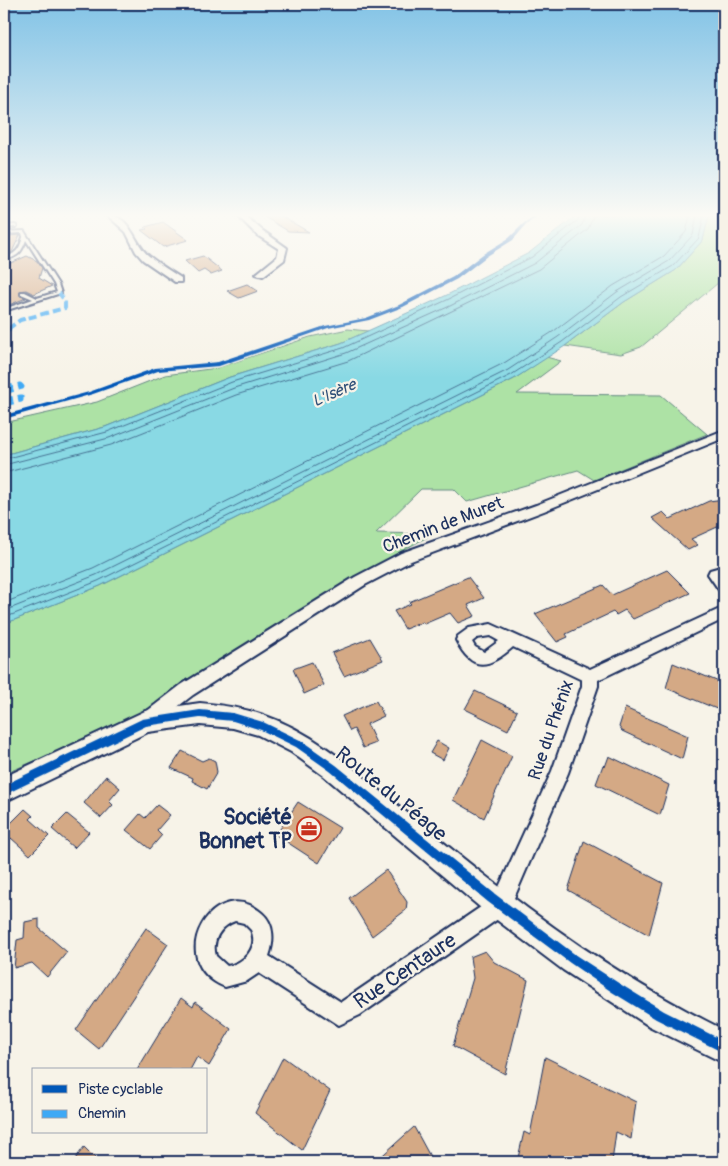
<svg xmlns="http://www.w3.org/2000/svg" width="728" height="1166" font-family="Pangolin,sans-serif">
	<rect width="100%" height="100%" fill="#f7f3e8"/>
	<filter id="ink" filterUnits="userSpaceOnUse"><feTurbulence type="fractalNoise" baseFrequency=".02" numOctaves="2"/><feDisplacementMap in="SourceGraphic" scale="10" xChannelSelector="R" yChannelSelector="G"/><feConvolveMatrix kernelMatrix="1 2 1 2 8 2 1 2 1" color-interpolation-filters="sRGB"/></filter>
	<g filter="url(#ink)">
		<!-- green -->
		<g fill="#ade2a5" stroke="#648882">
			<polygon points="709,215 724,215 724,278 641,347 621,354 565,346 624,302 676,270 703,240"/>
			<polygon points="348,329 368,331 341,343 230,377 105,427 4,455 4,423 97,402 165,375 217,368 310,337"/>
			<polygon points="546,357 561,361 517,394 661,395 707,434 594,480 578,470 467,502 454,489 421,489 376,533 433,534 405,549 138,717 4,774 4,624 100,586 514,379"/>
		</g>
		<!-- water -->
		<polygon fill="#89d9e4" stroke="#5d95ae" points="577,215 709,215 703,240 676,270 624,302 565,346 514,379 100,586 4,624 4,455 105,427 230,377 341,343 445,296 529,253"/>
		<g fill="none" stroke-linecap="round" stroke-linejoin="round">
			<!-- shore -->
			<g stroke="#477394" stroke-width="1">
				<polyline points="4,459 107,432 232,382 343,348 447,300 532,257 578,220 580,215"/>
				<polyline points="4,465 109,438 234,388 346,353 450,306 535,263 582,225 586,215"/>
				<polyline points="4,473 111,445 236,395 348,361 539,269 588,229 594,215"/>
				<polyline points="4,603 93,568 504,363 554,331 613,286 664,256 686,232 690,215"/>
				<polyline points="4,611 96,575 508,370 558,337 617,292 669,261 693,235 697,215"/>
				<polyline points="4,618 98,581 511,375 562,342 621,297 673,266 699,238 704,215"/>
			</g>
		</g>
		<!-- building -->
		<g fill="#d4a985" stroke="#1b2f5e">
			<polygon points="261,215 279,215 309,232 288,231"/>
			<polygon points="163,222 188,240 163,247 141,230 147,229 145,227"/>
			<polygon points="20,235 12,252 4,256 4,244 8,236"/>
			<polygon points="27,256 37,261 42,268 39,278 52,286 34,294 26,290 20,291 20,296 26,298 4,307 4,262 8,261 6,265"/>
			<polygon points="203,256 222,271 211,275 204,270 198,273 185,261"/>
			<polygon points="247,284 258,291 239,298 227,291"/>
			<polygon points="724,499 724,524 691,539 698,545 688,550 652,518 663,512 670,519 709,501"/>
			<polygon points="667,570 690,593 633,619 625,610 616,615 613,612 566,634 568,637 557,642 535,614 603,585 612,595"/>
			<polygon points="468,577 484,598 468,605 475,616 458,623 450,613 424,624 423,622 405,629 394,611 411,604 409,602"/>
			<polygon points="370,638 383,660 344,676 332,653"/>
			<polygon points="312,662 324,685 304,694 293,669"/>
			<polygon points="673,663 724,684 724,712 666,688"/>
			<polygon points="475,691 517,711 508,730 465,709"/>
			<polygon points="376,701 384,716 367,724 376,743 363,748 354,729 350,731 342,716"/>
			<polygon points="625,708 688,736 682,759 622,731 619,727"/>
			<polygon points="482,740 512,756 484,818 453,800"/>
			<polygon points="437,741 449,748 443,760 430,753"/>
			<polygon points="182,751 202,761 209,758 215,761 217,772 207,789 192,781 193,778 171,768"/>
			<polygon points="609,756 669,785 660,815 596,784 603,765 605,767"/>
			<polygon points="106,776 120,788 109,801 113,805 101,818 84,803"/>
			<polygon points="298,802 340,828 319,863 276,835"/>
			<polygon points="157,805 170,815 157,830 162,835 150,849 126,830 140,814 145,818"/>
			<polygon points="25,809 33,816 30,819 49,836 30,855 11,838 4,846 4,830"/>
			<polygon points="67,814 89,832 74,848 52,829"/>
			<polygon points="584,841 663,883 649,935 568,890"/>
			<polygon points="386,870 407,902 406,910 372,936 349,898"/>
			<polygon points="39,919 39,928 67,952 47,977 32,963 14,968 17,940 24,938 25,922"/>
			<polygon points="146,928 168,944 99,1049 76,1030"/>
			<polygon points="485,951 494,962 528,980 505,1074 453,1046 473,978 470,957"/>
			<polygon points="181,998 193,1007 195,1002 231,1029 209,1066 197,1057 190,1070 137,1070"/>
			<polygon points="283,1057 330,1091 302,1150 255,1113"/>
			<polygon points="545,1057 636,1102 631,1139 616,1132 612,1162 517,1162 524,1132 530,1135"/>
			<polygon points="414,1127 433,1162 375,1162"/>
			<polygon points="84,1147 99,1162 73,1162"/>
		</g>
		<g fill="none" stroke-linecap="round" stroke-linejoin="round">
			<defs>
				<g id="lane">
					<polygon points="15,225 17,226 16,227 4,228 4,226"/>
					<path d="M24,231L58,284L61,293L4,311V309L33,299L21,294V292H25L37,298L57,292L54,284L26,240C21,254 17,257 4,260V258C17,253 19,250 23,237L22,233L4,234V232Z"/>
				</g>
				<g id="street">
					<path d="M107,215C131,215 134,244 149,256C159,264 170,271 181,278V282H175L143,260L136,252L126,232Z"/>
					<polygon points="237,215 244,215 263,231 287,248 284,260 263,276 256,274 277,257 279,249 257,235"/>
					<polygon points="724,430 724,438 544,511 411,561 365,585 193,695 154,725 148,727 142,725 140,720 142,715 181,685 355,577 401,553 536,505"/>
					<polygon points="724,566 724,591 719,590 708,574 710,570"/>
					<path d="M724,607V619L598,680V686L568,773L508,912L360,1015L339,1025L259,973L247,981L225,987C161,961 215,872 262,913C275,924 274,942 269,956L341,1002L494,898L552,771L582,686V680L513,647C488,669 472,672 456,640L458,636L469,628L491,624L590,669ZM490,636L499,641L484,652L475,647L472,642L477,638ZM235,921L244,923L251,930C259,948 244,963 227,966L216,956C211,940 221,926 235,921Z"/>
				</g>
				<path id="secondary" d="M200,703C222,705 242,708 263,715C311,731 351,766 389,798C426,828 463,859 501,888C573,944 643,990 724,1030V1063L649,1026L563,970L481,908L324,776L291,752L258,735L233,728L200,725L148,732L4,802V777L145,711Z"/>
			</defs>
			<!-- lane casing -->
			<use href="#lane" stroke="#1b2f5e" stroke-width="4"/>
			<!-- street casing -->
			<use href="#street" stroke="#1b2f5e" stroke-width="4"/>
			<!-- secondary casing -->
			<use href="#secondary" stroke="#1b2f5e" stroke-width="4"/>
			<!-- lane -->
			<use href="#lane" fill="#f7f3e8" fill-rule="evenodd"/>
			<!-- street -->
			<use href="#street" fill="#f7f3e8" fill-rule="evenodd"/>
			<!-- secondary -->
			<use href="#secondary" fill="#f7f3e8" fill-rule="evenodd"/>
			<!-- quiet-far1 -->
			<polyline stroke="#3fa9f5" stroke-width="4" stroke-dasharray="8 4" stroke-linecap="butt" points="8,329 20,320 65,308 65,301 59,293"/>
			<!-- quiet -->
			<g stroke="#3fa9f5" stroke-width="5" stroke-dasharray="9 5" stroke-linecap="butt">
				<polyline points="4,332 10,328"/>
				<polyline points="4,388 20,385 22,387 4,392"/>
				<polyline points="4,400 21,397 21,400 4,404"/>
			</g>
			<defs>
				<g id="cycleway">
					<polygon points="535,215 539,215 526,225 513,240 487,256 457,279 403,307 369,320 328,328 219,366 158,371 93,394 4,419 4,415 89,392 155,368 218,362 325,326 366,318 399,305 453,277 483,254 509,238 524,223"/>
					<polygon points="200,710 233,713 263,722 302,741 336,765 495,894 577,956 620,984 664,1011 724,1041 724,1053 656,1019 612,992 570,963 488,902 330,771 296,747 261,730 233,721 200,718 146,726 4,795 4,785 142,719"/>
				</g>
			</defs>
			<!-- cycleway casing -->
			<use href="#cycleway" stroke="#f7f3e8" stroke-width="3"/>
			<!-- cycleway -->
			<use href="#cycleway" fill="#0057b8" fill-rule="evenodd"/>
		</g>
	</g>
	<!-- sky -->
	<linearGradient id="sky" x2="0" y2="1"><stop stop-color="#82c3e6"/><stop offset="0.57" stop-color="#fbfaf5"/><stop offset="1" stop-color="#fbfaf5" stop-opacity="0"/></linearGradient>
	<rect width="728" height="378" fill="url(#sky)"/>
	<!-- icons -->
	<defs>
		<symbol id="office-ring" viewBox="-11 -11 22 22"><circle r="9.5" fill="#f7f3e8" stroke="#c8321e" stroke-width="1.5"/><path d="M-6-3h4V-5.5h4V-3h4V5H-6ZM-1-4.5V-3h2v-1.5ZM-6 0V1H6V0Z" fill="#c8321e"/></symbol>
	</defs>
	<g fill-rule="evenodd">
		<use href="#office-ring" x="295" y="815" width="28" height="28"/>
	</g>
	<g text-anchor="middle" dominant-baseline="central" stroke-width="4.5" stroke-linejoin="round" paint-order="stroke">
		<!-- far-water labels -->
		<g font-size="16" font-style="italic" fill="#315179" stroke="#f7f3e8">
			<text transform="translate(334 393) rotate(-24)">L'Isère</text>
		</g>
		<!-- street labels -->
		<g font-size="18" fill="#1b2f5e" stroke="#f7f3e8">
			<text transform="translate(443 525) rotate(-21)">Chemin de Muret</text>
			<text transform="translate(551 730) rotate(-71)">Rue du Phénix</text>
		</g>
		<!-- near-street labels -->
		<g font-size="21" fill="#1b2f5e" stroke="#f7f3e8">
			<text transform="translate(391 794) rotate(39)">Route du Péage</text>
			<text transform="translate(405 971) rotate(-34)">Rue Centaure</text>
		</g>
		<!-- near-poi labels -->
		<g font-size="21" font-weight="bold" fill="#1b2f5e" stroke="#f7f3e8" text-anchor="end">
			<text x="292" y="817">Société<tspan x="292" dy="24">Bonnet TP</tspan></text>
		</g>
	</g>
	<!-- margin -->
	<rect width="728" height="1166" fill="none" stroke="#f7f3e8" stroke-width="20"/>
	<rect x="10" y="10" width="708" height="1146" fill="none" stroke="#1b2f5e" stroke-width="2" filter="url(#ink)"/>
	<!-- legend -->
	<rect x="32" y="1068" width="175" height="65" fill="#f7f3e8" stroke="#9fa5b1"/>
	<rect x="42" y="1085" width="25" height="8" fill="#0057b8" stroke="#9fa5b1"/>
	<text x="78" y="1094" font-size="15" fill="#1b2f5e">Piste cyclable</text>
	<rect x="42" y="1110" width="25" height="8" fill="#3fa9f5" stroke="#9fa5b1"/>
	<text x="78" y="1118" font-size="15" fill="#1b2f5e">Chemin</text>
</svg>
